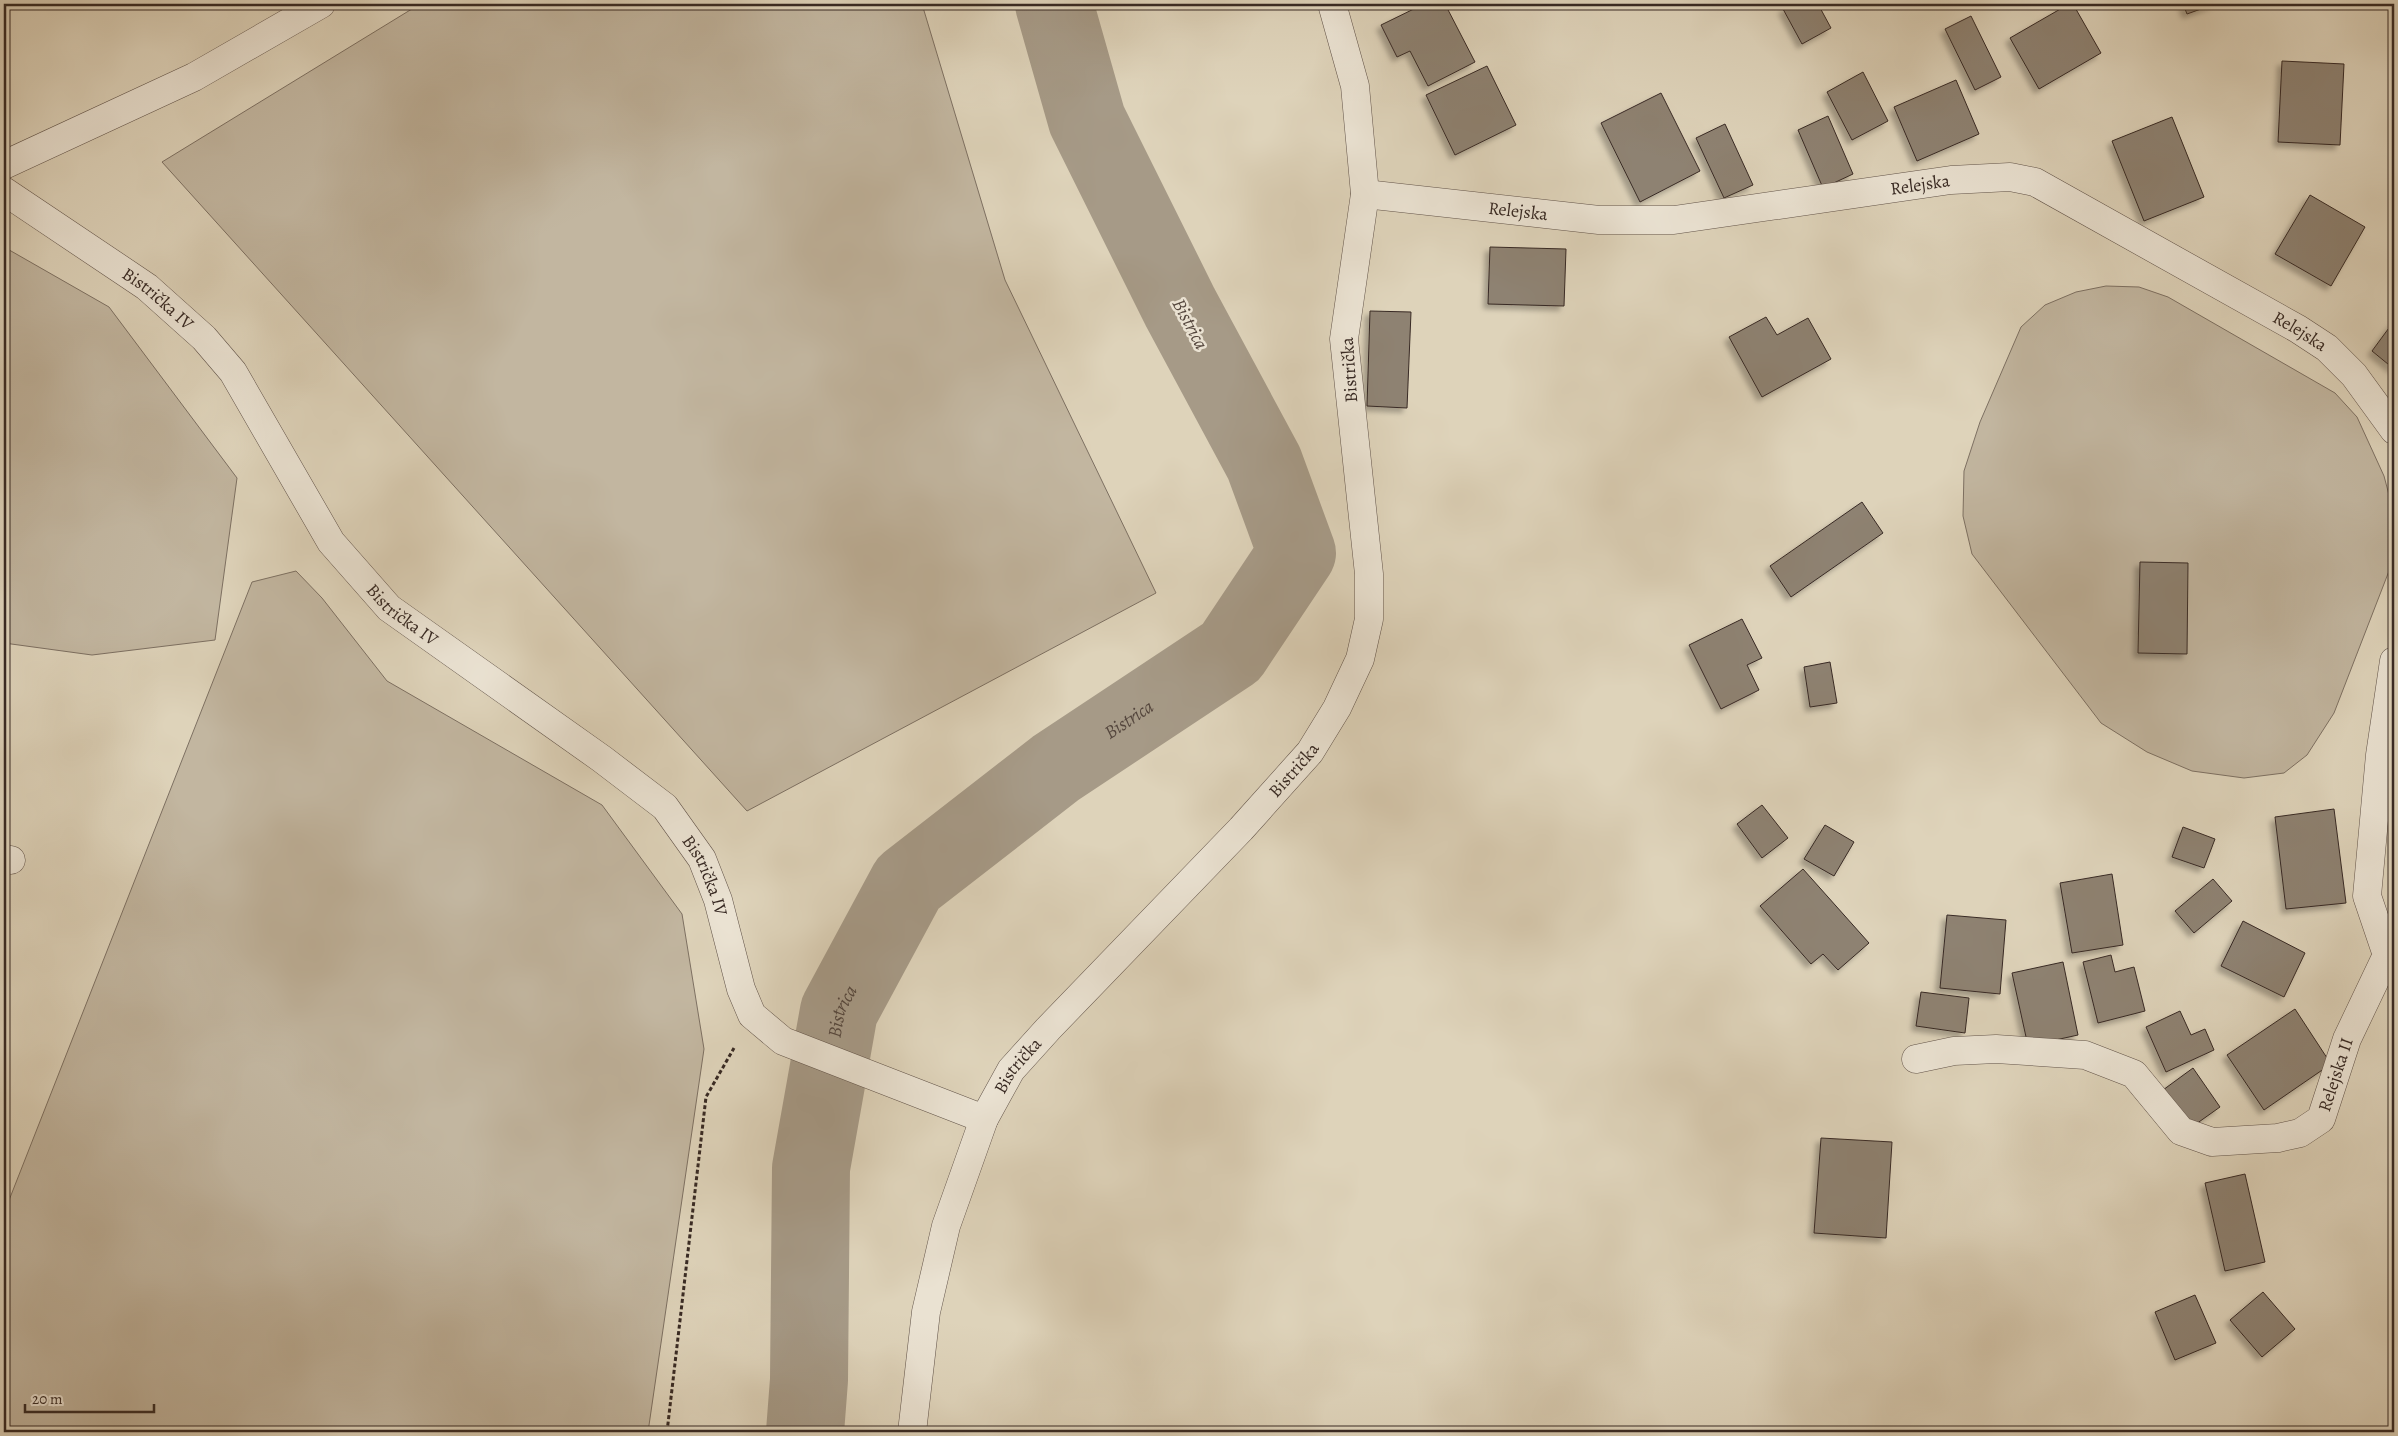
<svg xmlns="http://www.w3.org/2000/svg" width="2398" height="1436" font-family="Alegreya,serif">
	<defs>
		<filter id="shadow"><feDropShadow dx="-4.5" dy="4.5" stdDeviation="2.5" flood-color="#0004"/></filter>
	</defs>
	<rect width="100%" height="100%" fill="#ded3ba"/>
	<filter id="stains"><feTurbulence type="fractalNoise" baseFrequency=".004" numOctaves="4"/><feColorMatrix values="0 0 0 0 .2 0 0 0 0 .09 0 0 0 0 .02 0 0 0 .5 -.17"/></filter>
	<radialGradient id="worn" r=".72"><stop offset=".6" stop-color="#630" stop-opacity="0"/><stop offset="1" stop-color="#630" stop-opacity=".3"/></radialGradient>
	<!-- green -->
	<g fill="#c2b6a0" stroke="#7d7062">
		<polygon points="420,4 922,4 1005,280 1156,593 747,811 162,162"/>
		<polygon points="4,247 109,307 237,478 215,640 92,655 4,643"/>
		<polygon points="2106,286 2139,287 2168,297 2335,393 2357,417 2384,476 2394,514 2394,537 2389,571 2334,713 2307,755 2284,773 2244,778 2192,771 2147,752 2101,723 1972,554 1963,516 1964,471 1980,422 2021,327 2045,305 2076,292"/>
		<polygon points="296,571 322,598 387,681 602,805 682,914 704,1049 648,1432 4,1432 4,1213 252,582"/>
	</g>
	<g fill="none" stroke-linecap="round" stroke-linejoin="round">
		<!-- river -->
		<path stroke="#a69a87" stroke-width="78" id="s1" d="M805,1432L809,1380L811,1168L839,1011L908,883L1056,768L1231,652L1297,553L1264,463L1180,307L1087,120L1054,4"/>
	</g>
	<!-- building -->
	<g fill="#8e8272" stroke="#382a24" filter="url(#shadow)">
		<polygon points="1424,4 1445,4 1475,62 1428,86 1410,51 1397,57 1381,25"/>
		<polygon points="1792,4 1818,4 1831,28 1802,44 1783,9"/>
		<polygon points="2069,4 2073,4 2101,53 2039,89 2010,38"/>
		<polygon points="2183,4 2215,4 2187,14"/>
		<polygon points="1971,16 2001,77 1975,90 1945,29"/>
		<polygon points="2282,61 2344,64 2340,145 2278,142"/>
		<polygon points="1487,66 1516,125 1455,155 1426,95"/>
		<polygon points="1863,72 1888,121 1852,140 1827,92"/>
		<polygon points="1956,80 1979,134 1917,161 1894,107"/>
		<polygon points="1661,93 1700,171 1640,202 1601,123"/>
		<polygon points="1828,116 1853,174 1823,188 1798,130"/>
		<polygon points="2172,117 2204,197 2144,221 2112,141"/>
		<polygon points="1725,124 1753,185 1724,198 1696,138"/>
		<polygon points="2310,195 2365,227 2331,286 2275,254"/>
		<polygon points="1490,247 1566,249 1564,306 1488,304"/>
		<polygon points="1370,311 1411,312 1407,408 1367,406"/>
		<polygon points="1766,317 1777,335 1808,318 1831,359 1762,397 1729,337"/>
		<polygon points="2394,321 2394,369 2372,351"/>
		<polygon points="1862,502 1883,533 1791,597 1770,566"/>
		<polygon points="2140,562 2188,563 2187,654 2138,653"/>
		<polygon points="1742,619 1762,658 1747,665 1759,690 1721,709 1689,645"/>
		<polygon points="1830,662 1837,703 1810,707 1804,667"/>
		<polygon points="1762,805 1788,838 1762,858 1737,824"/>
		<polygon points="2334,809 2346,903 2286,909 2275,817"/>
		<polygon points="1825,825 1854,842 1834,876 1804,859"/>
		<polygon points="2183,827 2215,839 2204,868 2172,857"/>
		<polygon points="1803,869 1869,943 1838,970 1823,954 1811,964 1760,906"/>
		<polygon points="2112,874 2123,945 2072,953 2060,883"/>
		<polygon points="2213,879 2232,901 2194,933 2175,911"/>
		<polygon points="1947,915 2006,920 2000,994 1940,988"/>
		<polygon points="2243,921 2305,953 2284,997 2221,966"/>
		<polygon points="2111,955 2115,972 2134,967 2145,1011 2098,1023 2083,962"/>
		<polygon points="2063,962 2078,1035 2028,1046 2012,973"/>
		<polygon points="1921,992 1969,998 1965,1033 1916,1026"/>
		<polygon points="2295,1009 2331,1064 2264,1110 2227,1055"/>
		<polygon points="2180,1011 2191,1035 2205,1029 2214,1050 2166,1072 2146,1027"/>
		<polygon points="2193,1068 2220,1107 2189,1129 2163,1090"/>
		<polygon points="1821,1138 1892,1142 1886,1238 1814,1233"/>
		<polygon points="2245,1174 2265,1262 2225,1271 2205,1183"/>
		<polygon points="2263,1292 2295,1329 2262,1357 2230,1320"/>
		<polygon points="2195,1295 2216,1343 2175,1360 2155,1312"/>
	</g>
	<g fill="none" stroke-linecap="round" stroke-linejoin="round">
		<defs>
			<g id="minor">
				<polyline points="4,165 194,77 321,4"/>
				<path id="s2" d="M4,191L147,287L204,338L233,372L331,542L389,608L602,759L665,807L702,859L718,900L741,989L752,1015L783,1041L984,1119"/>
				<path id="s3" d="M1365,194L1599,220H1674L1951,180L2010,177L2035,182L2298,329L2327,348L2354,375L2394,430"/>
				<polyline points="2394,661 2380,755 2367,896 2387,955 2394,965"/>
				<polyline points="4,859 11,860"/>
				<path id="s4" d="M1916,1059L1954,1051L1996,1049L2085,1055L2134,1074L2181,1131L2212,1142L2278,1138L2300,1133L2321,1119L2347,1039L2387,955"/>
				<path id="s5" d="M912,1432L926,1312L946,1226L984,1119L1011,1070L1048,1029L1241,829L1310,752L1337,708L1360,659L1369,619V574L1344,339L1365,194L1355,86L1332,4"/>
			</g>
		</defs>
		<!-- minor casing -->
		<use href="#minor" stroke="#62544a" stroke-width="29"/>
		<!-- path -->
		<polyline stroke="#382a24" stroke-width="3" stroke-dasharray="4 2.5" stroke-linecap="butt" points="667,1432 706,1097 734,1048"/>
		<!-- minor -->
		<use href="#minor" stroke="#eae2d2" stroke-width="28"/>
	</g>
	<g text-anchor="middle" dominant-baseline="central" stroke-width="5" stroke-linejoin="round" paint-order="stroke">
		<!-- street labels -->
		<g font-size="18" fill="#382a24" stroke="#eae2d2">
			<text stroke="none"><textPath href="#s3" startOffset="559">Relejska</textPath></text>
			<text stroke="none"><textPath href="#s3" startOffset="154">Relejska</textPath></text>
			<text stroke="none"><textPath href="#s2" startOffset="188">Bistrička IV</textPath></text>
			<text stroke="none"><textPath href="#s3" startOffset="979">Relejska</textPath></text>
			<text transform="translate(1349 370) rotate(-94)">Bistrička</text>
			<text stroke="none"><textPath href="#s2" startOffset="592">Bistrička IV</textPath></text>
			<text stroke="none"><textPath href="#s5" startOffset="791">Bistrička</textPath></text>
			<text stroke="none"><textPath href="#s2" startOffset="998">Bistrička IV</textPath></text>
			<text stroke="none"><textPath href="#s5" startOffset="386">Bistrička</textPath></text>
			<text stroke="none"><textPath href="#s4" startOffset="490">Relejska II</textPath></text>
		</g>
		<!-- water labels -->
		<g font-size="19" font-style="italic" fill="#54463d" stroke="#eae2d2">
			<text transform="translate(1190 324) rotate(62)">Bistrica</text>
			<text stroke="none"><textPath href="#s1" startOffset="844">Bistrica</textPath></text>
			<text stroke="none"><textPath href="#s1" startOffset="424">Bistrica</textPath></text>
		</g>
	</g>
	<!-- margin -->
	<rect width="2398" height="1436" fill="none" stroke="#ded3ba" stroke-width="20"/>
	<rect x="5" y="5" width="2388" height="1426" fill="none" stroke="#382a24" stroke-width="2.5"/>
	<rect x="10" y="10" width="2378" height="1416" fill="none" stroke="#382a24"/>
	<!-- scale -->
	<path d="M25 1404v8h129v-8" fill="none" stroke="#382a24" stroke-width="2.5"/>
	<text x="32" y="1404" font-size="15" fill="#382a24" stroke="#eae2d2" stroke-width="4" paint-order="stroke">20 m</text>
	<rect width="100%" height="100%" filter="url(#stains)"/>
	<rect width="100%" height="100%" fill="url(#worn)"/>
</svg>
